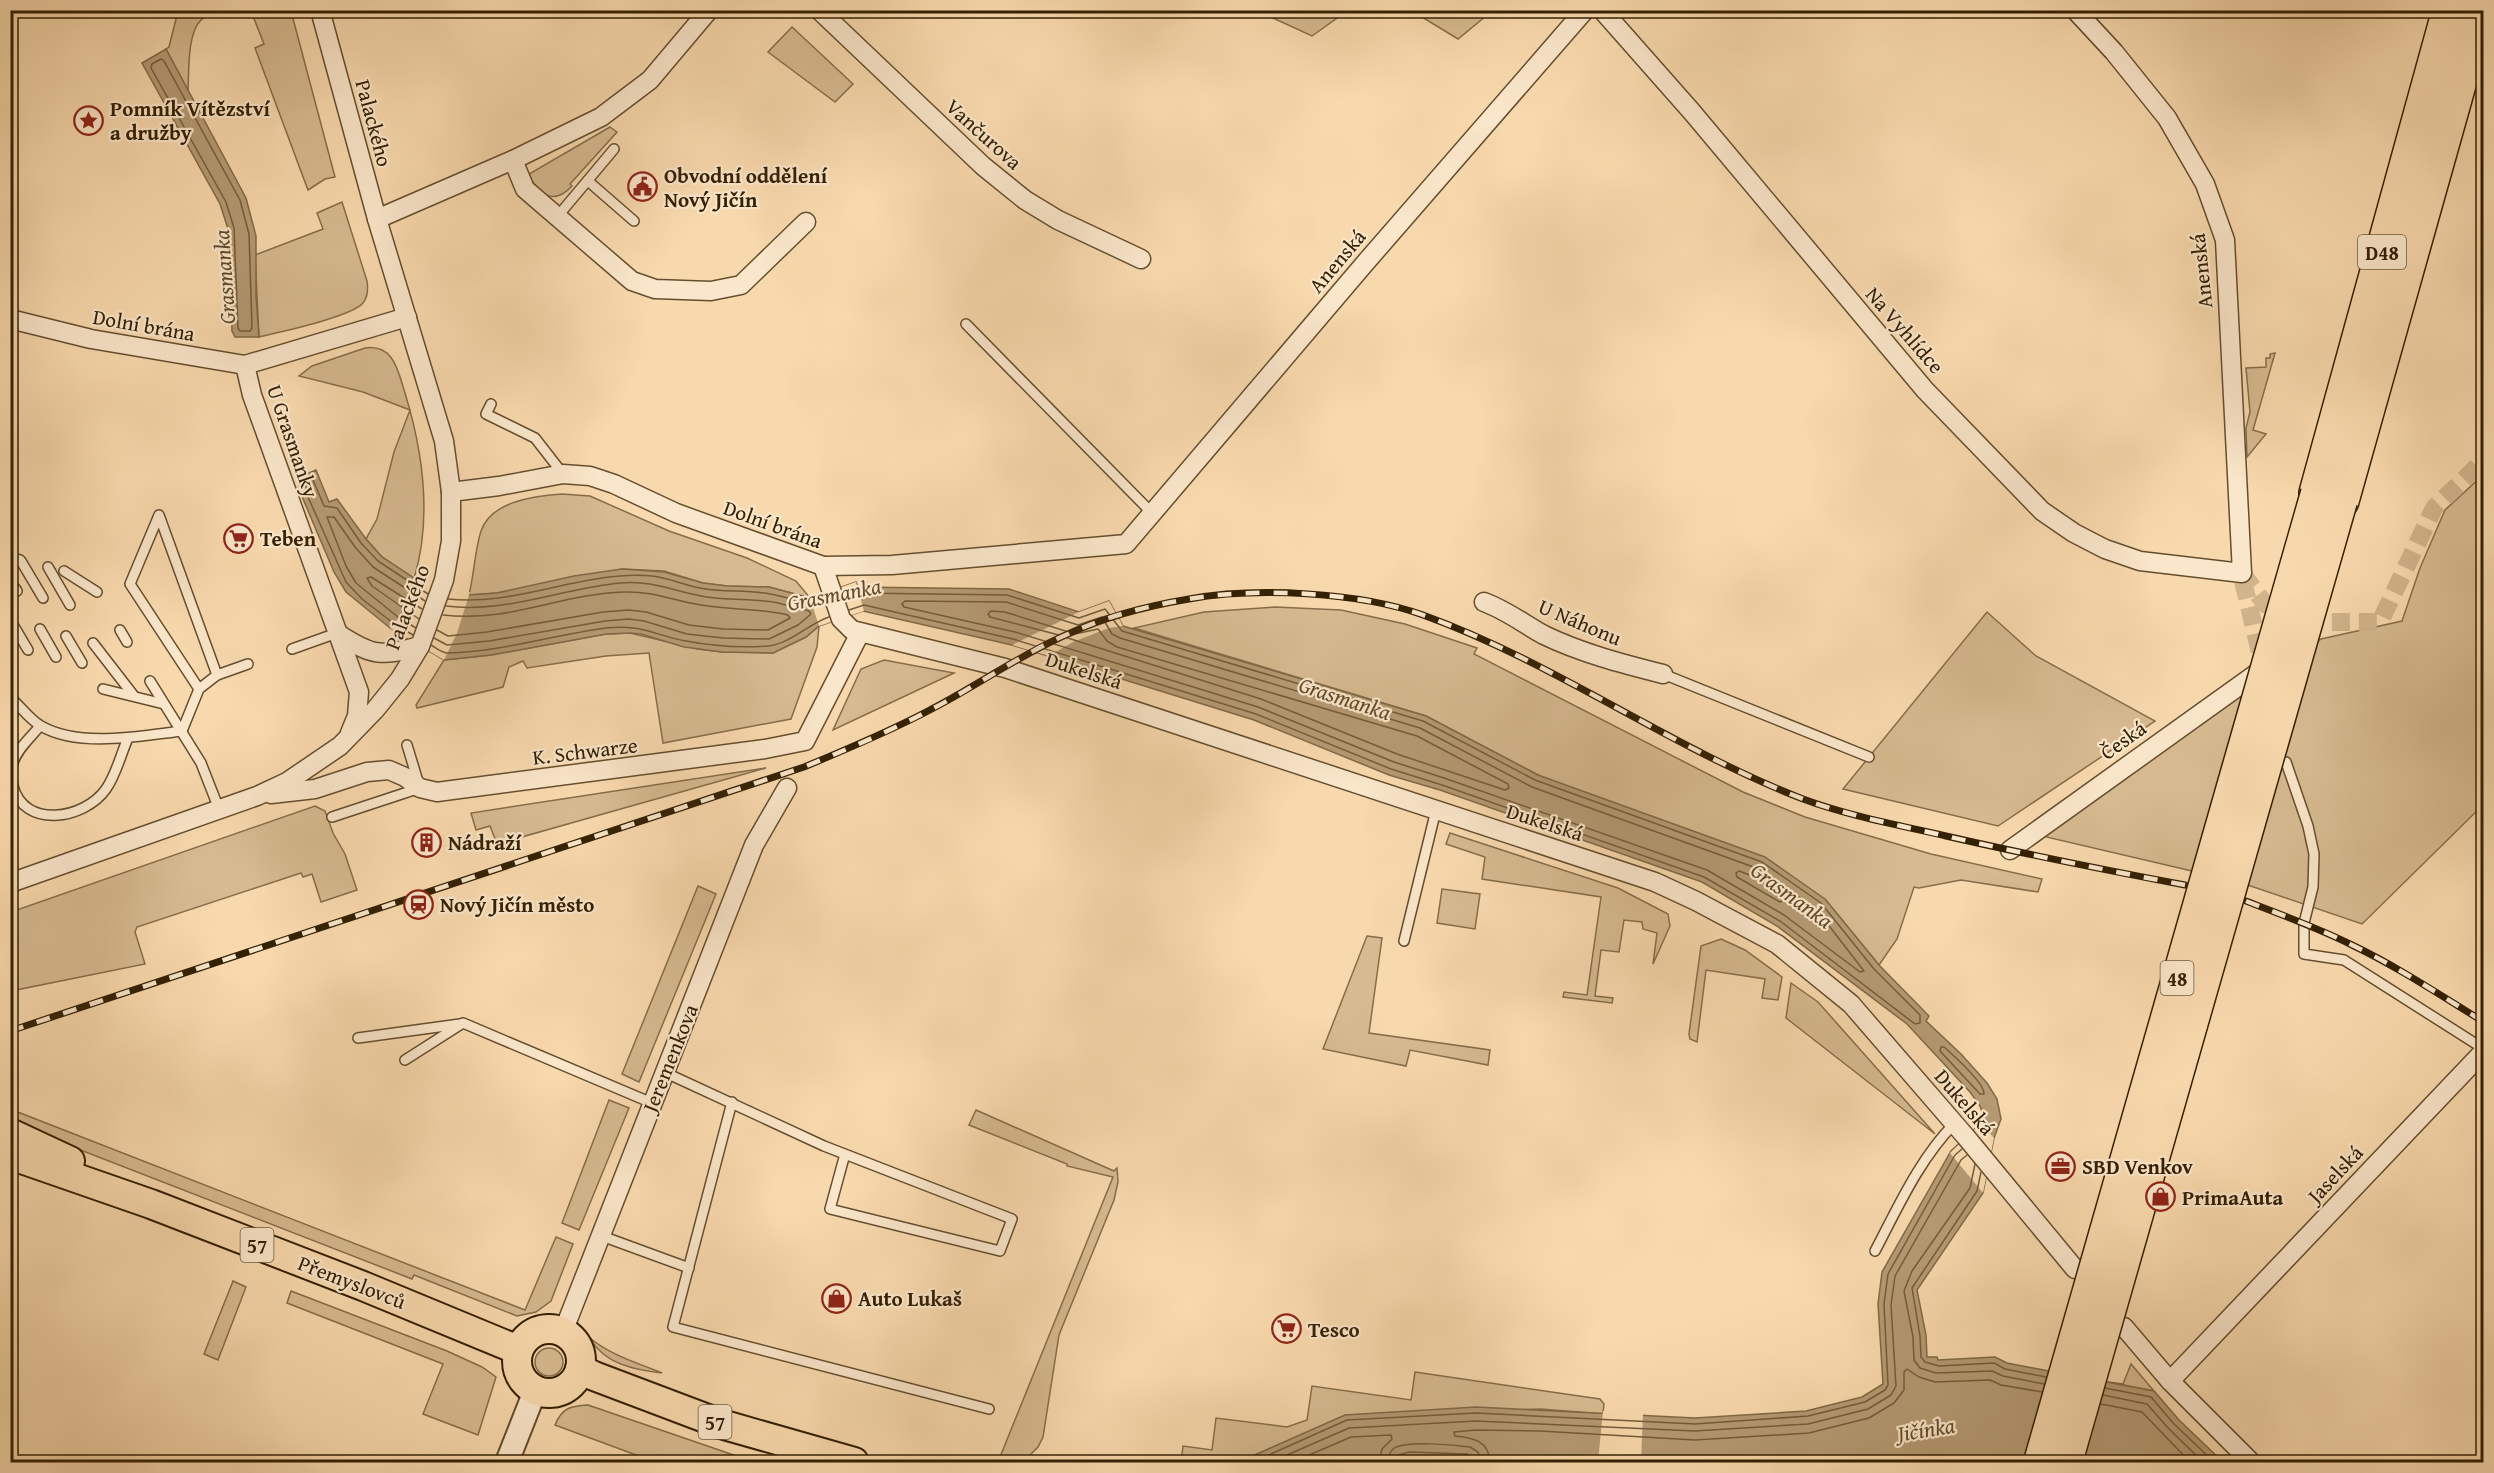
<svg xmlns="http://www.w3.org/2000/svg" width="2494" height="1473" font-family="'Gentium Book Plus',serif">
	<rect width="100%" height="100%" fill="#f8d9ad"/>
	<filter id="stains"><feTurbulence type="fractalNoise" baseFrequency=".00333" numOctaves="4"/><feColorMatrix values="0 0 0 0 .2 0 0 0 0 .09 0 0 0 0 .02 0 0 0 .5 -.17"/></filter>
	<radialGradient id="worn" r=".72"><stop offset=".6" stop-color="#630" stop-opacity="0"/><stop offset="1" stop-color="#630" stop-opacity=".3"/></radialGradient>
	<!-- green -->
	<g fill="#d7ba90" stroke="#866d4a" stroke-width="1.5">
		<path d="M178,11H223C216,13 206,15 201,20C187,33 189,73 188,91L166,49L169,47Z"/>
		<polygon points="251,11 291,11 335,177 325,179 308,190 255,48 264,44"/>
		<polygon points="1258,11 1347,11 1312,36"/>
		<polygon points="1412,11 1492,11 1458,39"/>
		<polygon points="792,27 853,84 835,102 768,52"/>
		<path d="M610,127L617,132L570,184L572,186C555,205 537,196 529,174Z"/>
		<path d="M342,202L367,281C368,288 368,297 363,303C351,317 279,332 259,337L255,255L323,229L317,213Z"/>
		<path d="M365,348C394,344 398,371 405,393C423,452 432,519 414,579L382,557L366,539L377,519L394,452L410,410L363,392L299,376L312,366Z"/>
		<polygon points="2275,353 2253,430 2266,434 2247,457 2246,428 2250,412 2246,368 2266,367 2266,358 2270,358 2270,354"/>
		<polygon points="2483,475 2483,805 2362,924 2239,882 2042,836 2240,692 2321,639 2402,621 2420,568 2445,510"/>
		<path d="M562,494L590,496L669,531L747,558L796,581L810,598L769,587L727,586L703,583L664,571L622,569L497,593L469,595C474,575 475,549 481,531C491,501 535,496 562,494Z"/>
		<polygon points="1275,607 1341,610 1405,624 1477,648 1474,654 1743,792 1805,817 1931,854 2042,879 2038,892 1961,880 1919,888 1914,887 1897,939 1879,965 1825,899 1538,775 1426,716 1134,628 1204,612"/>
		<polygon points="1987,612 2036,656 2155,721 1998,826 1843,789"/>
		<polygon points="819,626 817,647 791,719 663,743 649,653 606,656 527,668 523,661 509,667 503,687 417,708 416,705 444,660 491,655 606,634 630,633 698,649 722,652 773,653 806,637"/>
		<polygon points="884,660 954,673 833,730 861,669"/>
		<polygon points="766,768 497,844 490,826 476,830 471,813"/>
		<polygon points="315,806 325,811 333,833 345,854 357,890 321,902 312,874 303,877 301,873 137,927 135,932 145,964 11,991 11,912"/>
		<polygon points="1450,833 1618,888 1668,914 1670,926 1653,964 1657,933 1643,929 1642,922 1624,920 1619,952 1601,950 1595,996 1613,998 1612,1003 1563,997 1564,992 1587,995 1601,897 1482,879 1485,857 1446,844"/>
		<polygon points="698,886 716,894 639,1082 622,1074"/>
		<polygon points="1442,889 1480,894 1475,929 1437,923"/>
		<polygon points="1367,936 1382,938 1369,1033 1490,1050 1488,1065 1410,1050 1406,1066 1323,1049"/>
		<polygon points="1721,939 1745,950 1782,977 1778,1000 1762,998 1765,979 1706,970 1697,1042 1690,1039 1689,1034 1701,946"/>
		<polygon points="1791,983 1818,1002 1935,1134 1786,1018"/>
		<polygon points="609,1100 629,1108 579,1230 562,1223"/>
		<polygon points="10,1109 525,1310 556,1237 573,1244 551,1301 536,1312 517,1316 414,1275 412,1279 11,1123"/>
		<polygon points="976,1110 1114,1171 1117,1168 1118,1182 1114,1200 1059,1335 1043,1437 1038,1447 1023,1462 998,1462 1113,1177 1067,1166 1067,1164 969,1125"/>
		<polygon points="233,1281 246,1287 218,1360 204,1354"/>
		<polygon points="291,1291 447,1351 482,1367 496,1377 478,1435 423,1414 443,1364 287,1303"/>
		<path d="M590,1338C610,1355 638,1363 662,1373C635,1370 604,1364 590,1338Z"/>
		<circle cx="549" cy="1362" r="14"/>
		<polygon points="2131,1364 2154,1391 2108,1382 2123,1384"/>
		<polygon points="1415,1372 1600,1399 1604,1404 1603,1414 1541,1409 1346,1415 1239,1462 1181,1462 1183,1446 1212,1450 1216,1418 1287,1427 1307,1420 1312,1386 1411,1400"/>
		<path d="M588,1405L754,1462H655L555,1425C562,1408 570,1406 588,1405Z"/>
		<polygon points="1409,1458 1523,1462 1389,1462"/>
	</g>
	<!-- water -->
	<g fill="#b59a73" stroke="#816946" stroke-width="1.5">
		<polygon points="166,49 246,198 256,236 256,296 259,337 235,337 232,331 228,229 220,204 142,63"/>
		<polygon points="316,470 329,502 337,499 366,539 382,557 426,586 469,595 497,593 574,576 622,569 664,572 703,583 727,586 769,587 810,598 856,582 858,587 1009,589 1079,612 1109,601 1123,626 1426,716 1538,775 1765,857 1825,899 1879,965 1929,1016 1926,1021 1961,1054 1987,1083 1997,1099 2001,1119 1994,1138 1983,1193 1917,1290 1926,1335 1927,1357 1937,1357 1938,1360 1995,1357 2007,1363 2154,1391 2179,1420 2223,1462 1523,1462 1409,1458 1389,1462 1239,1462 1345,1415 1476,1407 1695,1418 1806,1411 1862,1397 1883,1384 1878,1304 1882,1272 1951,1151 1981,1123 1983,1114 1980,1106 1970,1092 1907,1024 1777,926 1702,882 1440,790 1389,775 1254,720 1012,645 863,611 819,626 806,637 773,653 722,652 684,647 641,634 630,633 606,634 491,655 444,660 390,628 346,592 334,572 303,499 297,478"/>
	</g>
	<!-- pier -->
	<g fill="#f8d9ad">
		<polygon points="415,576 438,589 470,592 457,633 444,660 390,628 402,614"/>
		<polygon points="856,582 864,611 819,626 810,598"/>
		<polygon points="1109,601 1123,626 1109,628 1073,642 1049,656 1012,645 1079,612"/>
		<polygon points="1981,1123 1994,1138 1983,1193 1950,1153"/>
		<polygon points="1603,1411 1643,1413 1641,1462 1598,1462"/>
	</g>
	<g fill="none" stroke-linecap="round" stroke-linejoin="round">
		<!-- shore -->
		<g stroke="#745d3b" stroke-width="1.5">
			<polygon points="161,59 164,61 240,200 249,234 252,328 250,331 240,331 238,328 234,228 226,202 151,68 152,64"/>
			<polyline points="843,592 850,589 858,593 1007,595 1079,618 1105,609 1122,631 1423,721 1535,780 1762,862 1821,903 1874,969 1920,1015 1920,1023 1915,1024 1780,921 1704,877 1442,785 1391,769 1256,714 1013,639 864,605 849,610"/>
			<path d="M448,599C517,607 583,570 652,576C671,578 688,587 706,589C727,592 749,590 770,594C790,597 804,606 823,599"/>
			<polygon points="905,601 1006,602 1078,625 1102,617 1112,634 1120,638 1420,728 1532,787 1759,869 1816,909 1864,971 1860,972 1784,915 1707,870 1444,778 1394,762 1258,707 1015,632 904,607 902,604"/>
			<polygon points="991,611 1005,612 1075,634 1098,629 1107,641 1117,647 1417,736 1508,784 1509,788 1505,790 1397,754 1261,699 1055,634 990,617 988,614"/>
			<polyline points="419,619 372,586 367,578 371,577 422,609"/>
			<polyline points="416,628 398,617 356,583 346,566 327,517 334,517 355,547 373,567 425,601"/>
			<path d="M437,630L448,636L487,632L603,612L629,610L646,612L689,625L723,629L768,630L790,618L788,615C759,608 730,610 701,605C674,601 653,591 624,592C560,594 509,623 443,615"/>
			<polyline points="413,635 393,623 362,599 346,582 308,497 305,481 313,480 324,506 337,508 361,543 378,561 428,594"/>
			<path d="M434,638L447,645L489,641L605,621L629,619L644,621L687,634L723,638L769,639L798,625L811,614L809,611C795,608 780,602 765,601C744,599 722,600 701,596C674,591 650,580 621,583C562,588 505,614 446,606"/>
			<path d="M431,645C436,648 442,653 448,653C501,652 553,635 606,628C641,624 654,635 686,641C712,646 741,648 768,646C788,645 810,623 829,617"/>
			<polygon points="1739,871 1755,877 1783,897 1783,901 1780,902 1737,877 1736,873"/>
			<path d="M1941,1047H1944C1954,1056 1985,1083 1984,1094H1980L1940,1051Z"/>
			<polyline points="1975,1164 1970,1188 1912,1271 1904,1291 1913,1337 1914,1360 1920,1368 1936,1373 1992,1371 2003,1376 2044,1384"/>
			<polyline points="1981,1172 1977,1191 1912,1288 1920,1336 1921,1357 1925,1362 1939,1366 1994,1363 2005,1369 2046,1377"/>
			<polyline points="2105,1388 2151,1397 2174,1424 2214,1462"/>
			<polyline points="2103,1395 2147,1404 2169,1429 2203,1462"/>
			<polyline points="2101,1404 2142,1412 2190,1462"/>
			<polyline points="1253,1462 1347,1420 1476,1413 1695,1424 1808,1416 1865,1402 1885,1390 1888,1385 1884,1304 1888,1274 1955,1155 1962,1149"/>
			<polyline points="1271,1462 1349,1428 1476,1421 1695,1431 1808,1424 1868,1409 1891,1395 1896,1386 1891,1305 1895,1276 1961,1160 1967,1155"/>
			<polyline points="1293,1462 1351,1437 1391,1435 1392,1439 1382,1449 1379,1462"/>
			<path d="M1388,1462C1388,1457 1389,1453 1393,1449C1404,1440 1455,1445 1470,1447L1478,1452L1481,1462"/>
			<polyline points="1395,1462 1398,1455 1409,1452 1467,1454 1472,1457 1474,1462"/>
			<path d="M1490,1462C1489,1441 1474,1438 1455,1436L1454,1432L1476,1430L1540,1431L1695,1440L1809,1433L1869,1418L1894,1403L1904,1390V1372L1907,1369L1919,1377L1935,1382L1990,1380L2001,1385L2042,1392"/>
		</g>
		<!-- minor-tunnel -->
		<g stroke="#d1b48b" stroke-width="18" stroke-dasharray="18 9" stroke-linecap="butt">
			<polyline points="2242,573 2265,604 2326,622 2380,622 2434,508 2484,460"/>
			<polyline points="2243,581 2263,665"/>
		</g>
		<defs>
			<g id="service">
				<polyline points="588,181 634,221"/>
				<polyline points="557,217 614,149"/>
				<polyline points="966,324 1151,512"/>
				<polyline points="491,404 486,414 535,438 563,474"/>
				<polyline points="10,558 20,560"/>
				<polyline points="21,561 43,598"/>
				<polyline points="48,567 70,605"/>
				<polyline points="64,571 97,592"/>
				<polyline points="10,581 17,591"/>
				<polyline points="12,623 28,650"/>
				<polyline points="40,629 56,657"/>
				<polyline points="120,630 127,642"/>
				<polyline points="66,636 82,663"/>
				<polyline points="93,643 134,696"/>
				<polyline points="292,649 337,633"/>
				<polyline points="1663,674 1869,757"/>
				<polyline points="217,675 248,664"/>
				<polyline points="150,681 201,763 219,809"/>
				<polyline points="103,689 164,704"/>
				<path d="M10,697C20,706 30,720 41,726C79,748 140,736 182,731"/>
				<path d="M40,726C31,737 17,749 13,763C10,770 11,779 13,786C24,829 84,820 106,789C116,775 121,754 128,738"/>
				<polyline points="182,731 199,689 217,675 159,515 130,584 199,689"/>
				<polyline points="2286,762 2308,826 2314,854 2313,887 2304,923 2304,954 2344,960 2484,1049"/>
				<polyline points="332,817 420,788 407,745"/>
				<polyline points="1404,941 1436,810"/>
				<polyline points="358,1038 460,1024"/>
				<polyline points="405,1060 463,1023 652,1103"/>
				<polyline points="664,1072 824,1146 1012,1219 1000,1251 830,1209 845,1154"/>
				<polyline points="732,1102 673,1327 989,1409"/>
				<polyline points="599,1235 689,1268"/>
				<path d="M1875,1251C1898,1207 1920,1158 1955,1123"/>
			</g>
			<g id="minor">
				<polyline points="819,10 983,166 1025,200 1058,220 1141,259"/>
				<polyline points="1602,10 1692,112 1925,390 2042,511 2074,533 2105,549 2140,561 2242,573 2225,240 2205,184 2167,118 2114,52 2075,10"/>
				<polyline points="513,160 525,189 632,281 655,289 711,291 741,285 806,222"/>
				<polyline points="377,219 513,160 601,117 650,80 709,10"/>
				<polyline points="10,319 91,339 245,365 407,317"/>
				<polyline points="245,365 252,395 359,692 357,716 350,733"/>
				<polyline points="451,492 499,486 563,474 590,476 614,484 676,513 823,566 892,565 1126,544 1366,262 1585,10"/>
				<polyline points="823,566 841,619 852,630 1005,668 1655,882 1696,901 1777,944 1851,1004 1966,1137 2075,1269"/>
				<path d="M1484,602C1506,610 1524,624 1544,635C1581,653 1623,664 1663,674"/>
				<path d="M337,633C372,656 380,657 420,646"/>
				<polyline points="271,794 315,789 367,772 389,770 405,777 420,788 437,792 765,749 805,741 860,633"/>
				<polyline points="2010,850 2264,668"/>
				<polyline points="10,883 257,796 287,782 340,746 375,710 400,679 420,646 444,580 451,541 451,492 444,441 377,219 320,10"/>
				<polyline points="2124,1327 2170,1381 2251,1462"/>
				<polyline points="563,1332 754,845 787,788"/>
				<polyline points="2170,1381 2484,1051"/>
			</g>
			<polyline id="tertiary" points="507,1462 535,1391"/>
			<g id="primary">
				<polyline points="10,1133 70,1161"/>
				<polyline points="10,1155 151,1204 363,1286 518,1350"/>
				<circle cx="549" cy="1361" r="32"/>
				<polyline points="580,1369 594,1376 721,1424 854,1462"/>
			</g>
			<g id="motorway">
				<polyline points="2316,493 2449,10"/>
				<polyline points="2342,501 2480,10"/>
			</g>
		</defs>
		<!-- service casing -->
		<use href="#service" stroke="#654e2e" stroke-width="12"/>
		<!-- minor casing -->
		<use href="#minor" stroke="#654e2e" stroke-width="21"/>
		<!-- tertiary casing -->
		<use href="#tertiary" stroke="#654e2e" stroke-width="26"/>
		<!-- primary casing -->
		<use href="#primary" stroke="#342003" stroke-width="32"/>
		<!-- motorway casing -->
		<use href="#motorway" stroke="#342003" stroke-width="36"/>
		<!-- service -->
		<use href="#service" stroke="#fae6ca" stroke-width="9"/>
		<!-- minor -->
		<use href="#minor" stroke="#fae6ca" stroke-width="18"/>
		<!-- tertiary -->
		<use href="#tertiary" stroke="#fae6ca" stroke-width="22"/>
		<!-- primary -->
		<use href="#primary" stroke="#f8d9ad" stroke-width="28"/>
		<!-- motorway -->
		<use href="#motorway" stroke="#f8d9ad" stroke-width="33"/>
		<defs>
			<g id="rail">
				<path d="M2246,901C2282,915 2318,928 2352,945C2398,967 2440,995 2484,1022"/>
				<path d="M10,1031L804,767C845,750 886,733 926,712C974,688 1019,655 1068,634C1107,616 1147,606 1189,599C1256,587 1359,592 1423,615C1556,663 1671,748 1803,799C1849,816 1898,825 1946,836C2025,854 2105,870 2185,885"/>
			</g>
		</defs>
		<!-- rail casing -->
		<use href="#rail" stroke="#342003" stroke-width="7"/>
		<!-- rail -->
		<use href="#rail" stroke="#fae6ca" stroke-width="4.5" stroke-dasharray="14" stroke-linecap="butt"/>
		<defs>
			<g id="trunk-bridge">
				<polyline points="2039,1462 2316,493"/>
				<polyline points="2067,1462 2342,501"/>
			</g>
		</defs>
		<!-- trunk-bridge casing -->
		<use href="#trunk-bridge" stroke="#342003" stroke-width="33" stroke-linecap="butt"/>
		<!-- trunk-bridge -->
		<use href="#trunk-bridge" stroke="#f8d9ad" stroke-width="30"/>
	</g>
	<!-- icons -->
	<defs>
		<symbol id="sight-ring" viewBox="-11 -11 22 22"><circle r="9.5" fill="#fae6ca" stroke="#8f2418" stroke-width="1.5"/><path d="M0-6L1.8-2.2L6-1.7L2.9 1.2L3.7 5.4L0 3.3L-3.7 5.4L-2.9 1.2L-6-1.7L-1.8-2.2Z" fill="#8f2418"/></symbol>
		<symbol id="civic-ring" viewBox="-11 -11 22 22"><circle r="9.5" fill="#fae6ca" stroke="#8f2418" stroke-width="1.5"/><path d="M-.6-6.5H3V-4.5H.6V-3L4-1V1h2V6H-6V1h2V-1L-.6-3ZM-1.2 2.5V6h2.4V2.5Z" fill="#8f2418"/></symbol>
		<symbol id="supermarket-ring" viewBox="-11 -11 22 22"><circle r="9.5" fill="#fae6ca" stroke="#8f2418" stroke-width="1.5"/><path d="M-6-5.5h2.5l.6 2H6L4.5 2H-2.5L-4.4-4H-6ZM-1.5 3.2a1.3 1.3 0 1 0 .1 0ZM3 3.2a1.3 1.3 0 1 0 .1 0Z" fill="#8f2418"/></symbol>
		<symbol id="building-ring" viewBox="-11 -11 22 22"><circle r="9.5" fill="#fae6ca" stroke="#8f2418" stroke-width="1.5"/><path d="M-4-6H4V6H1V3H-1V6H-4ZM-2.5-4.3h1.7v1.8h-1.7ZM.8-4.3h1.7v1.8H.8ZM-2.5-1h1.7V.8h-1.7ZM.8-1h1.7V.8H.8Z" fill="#8f2418"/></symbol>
		<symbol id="station-ring" viewBox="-11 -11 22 22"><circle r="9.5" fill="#fae6ca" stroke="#8f2418" stroke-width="1.5"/><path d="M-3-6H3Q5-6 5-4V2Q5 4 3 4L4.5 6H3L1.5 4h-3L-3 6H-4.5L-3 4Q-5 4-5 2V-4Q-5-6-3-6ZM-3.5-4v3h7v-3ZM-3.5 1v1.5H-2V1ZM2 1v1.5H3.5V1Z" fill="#8f2418"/></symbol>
		<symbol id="office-ring" viewBox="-11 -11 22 22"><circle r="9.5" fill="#fae6ca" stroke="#8f2418" stroke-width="1.5"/><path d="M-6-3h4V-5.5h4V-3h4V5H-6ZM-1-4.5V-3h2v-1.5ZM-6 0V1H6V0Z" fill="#8f2418"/></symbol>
		<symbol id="shop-ring" viewBox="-11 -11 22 22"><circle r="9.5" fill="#fae6ca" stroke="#8f2418" stroke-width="1.5"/><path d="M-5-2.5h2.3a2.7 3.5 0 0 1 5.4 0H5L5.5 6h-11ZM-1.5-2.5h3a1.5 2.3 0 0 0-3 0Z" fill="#8f2418"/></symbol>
	</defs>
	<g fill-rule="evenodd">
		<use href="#sight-ring" x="72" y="104" width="33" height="33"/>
		<use href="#civic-ring" x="626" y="170" width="33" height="33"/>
		<use href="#supermarket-ring" x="222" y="522" width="33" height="33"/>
		<use href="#building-ring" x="410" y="826" width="33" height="33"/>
		<use href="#station-ring" x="402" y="888" width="33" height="33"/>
		<use href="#office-ring" x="2044" y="1150" width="33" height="33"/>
		<use href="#shop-ring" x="2144" y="1180" width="33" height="33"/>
		<use href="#shop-ring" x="820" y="1282" width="33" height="33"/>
		<use href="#supermarket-ring" x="1270" y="1312" width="33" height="33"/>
	</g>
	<g text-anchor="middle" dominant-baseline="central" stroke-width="4.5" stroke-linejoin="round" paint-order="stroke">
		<!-- shield labels -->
		<g fill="#fae6ca" stroke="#6f5b3f" stroke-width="1.5">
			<rect x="2358" y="235" width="48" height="34" rx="4.5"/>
			<rect x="2160.5" y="961" width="33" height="34" rx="4.5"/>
			<rect x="240.5" y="1228" width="33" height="34" rx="4.5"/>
			<rect x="698.5" y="1405" width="33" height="34" rx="4.5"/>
		</g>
		<g font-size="20" font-weight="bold" fill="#342003">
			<text x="2382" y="252">D48</text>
			<text x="2177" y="978">48</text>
			<text x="257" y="1245">57</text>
			<text x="715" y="1422">57</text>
		</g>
		<!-- poi labels -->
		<g font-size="21" font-weight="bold" fill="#342003" stroke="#fae6ca" text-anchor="start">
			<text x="110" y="108">Pomník Vítězství<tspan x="110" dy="24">a družby</tspan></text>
			<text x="664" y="175">Obvodní oddělení<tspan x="664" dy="24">Nový Jičín</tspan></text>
			<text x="260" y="538">Teben</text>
			<text x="448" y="842">Nádraží</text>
			<text x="440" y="904">Nový Jičín město</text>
			<text x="2082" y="1166">SBD Venkov</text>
			<text x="2182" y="1197">PrimaAuta</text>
			<text x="858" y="1298">Auto Lukaš</text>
			<text x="1308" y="1329">Tesco</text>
		</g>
		<!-- street labels -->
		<g font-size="21" fill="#342003" stroke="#fae6ca">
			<text transform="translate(374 123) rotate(75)">Palackého</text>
			<text transform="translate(984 134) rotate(42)">Vančurova</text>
			<text transform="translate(1337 261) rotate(-50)">Anenská</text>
			<text transform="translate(2201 271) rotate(-96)">Anenská</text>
			<text transform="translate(144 325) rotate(10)">Dolní brána</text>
			<text transform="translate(1905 330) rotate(49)">Na Vyhlídce</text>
			<text transform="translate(293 441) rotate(71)">U Grasmanky</text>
			<text transform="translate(773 524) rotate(20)">Dolní brána</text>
			<text transform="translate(407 607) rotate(-69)">Palackého</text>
			<text transform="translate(1580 622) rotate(23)">U Náhonu</text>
			<text transform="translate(1084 670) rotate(18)">Dukelská</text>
			<text transform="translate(2123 740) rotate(-36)">Česká</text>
			<text transform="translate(585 751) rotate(-7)">K. Schwarze</text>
			<text transform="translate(1545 822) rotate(18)">Dukelská</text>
			<text transform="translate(670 1058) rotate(-68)">Jeremenkova</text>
			<text transform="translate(1965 1102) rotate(49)">Dukelská</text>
			<text transform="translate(2335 1174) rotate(-47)">Jaselská</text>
			<text transform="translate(352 1282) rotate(21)">Přemyslovců</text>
		</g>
		<!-- water labels -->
		<g font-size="22" font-style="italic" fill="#614b2a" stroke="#fae6ca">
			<text transform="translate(224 277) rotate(-94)">Grasmanka</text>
			<text transform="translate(834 594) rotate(-11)">Grasmanka</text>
			<text transform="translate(1345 698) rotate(18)">Grasmanka</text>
			<text transform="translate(1792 895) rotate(36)">Grasmanka</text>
			<text transform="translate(1926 1429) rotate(-9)">Jičínka</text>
		</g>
	</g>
	<!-- margin -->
	<rect width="2494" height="1473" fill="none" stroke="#f8d9ad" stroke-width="36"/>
	<rect x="12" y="12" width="2470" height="1449" fill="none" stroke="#342003" stroke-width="3"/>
	<rect x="18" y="18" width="2458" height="1437" fill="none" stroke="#342003" stroke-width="1.5"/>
	<rect width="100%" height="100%" filter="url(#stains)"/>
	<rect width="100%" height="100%" fill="url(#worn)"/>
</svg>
